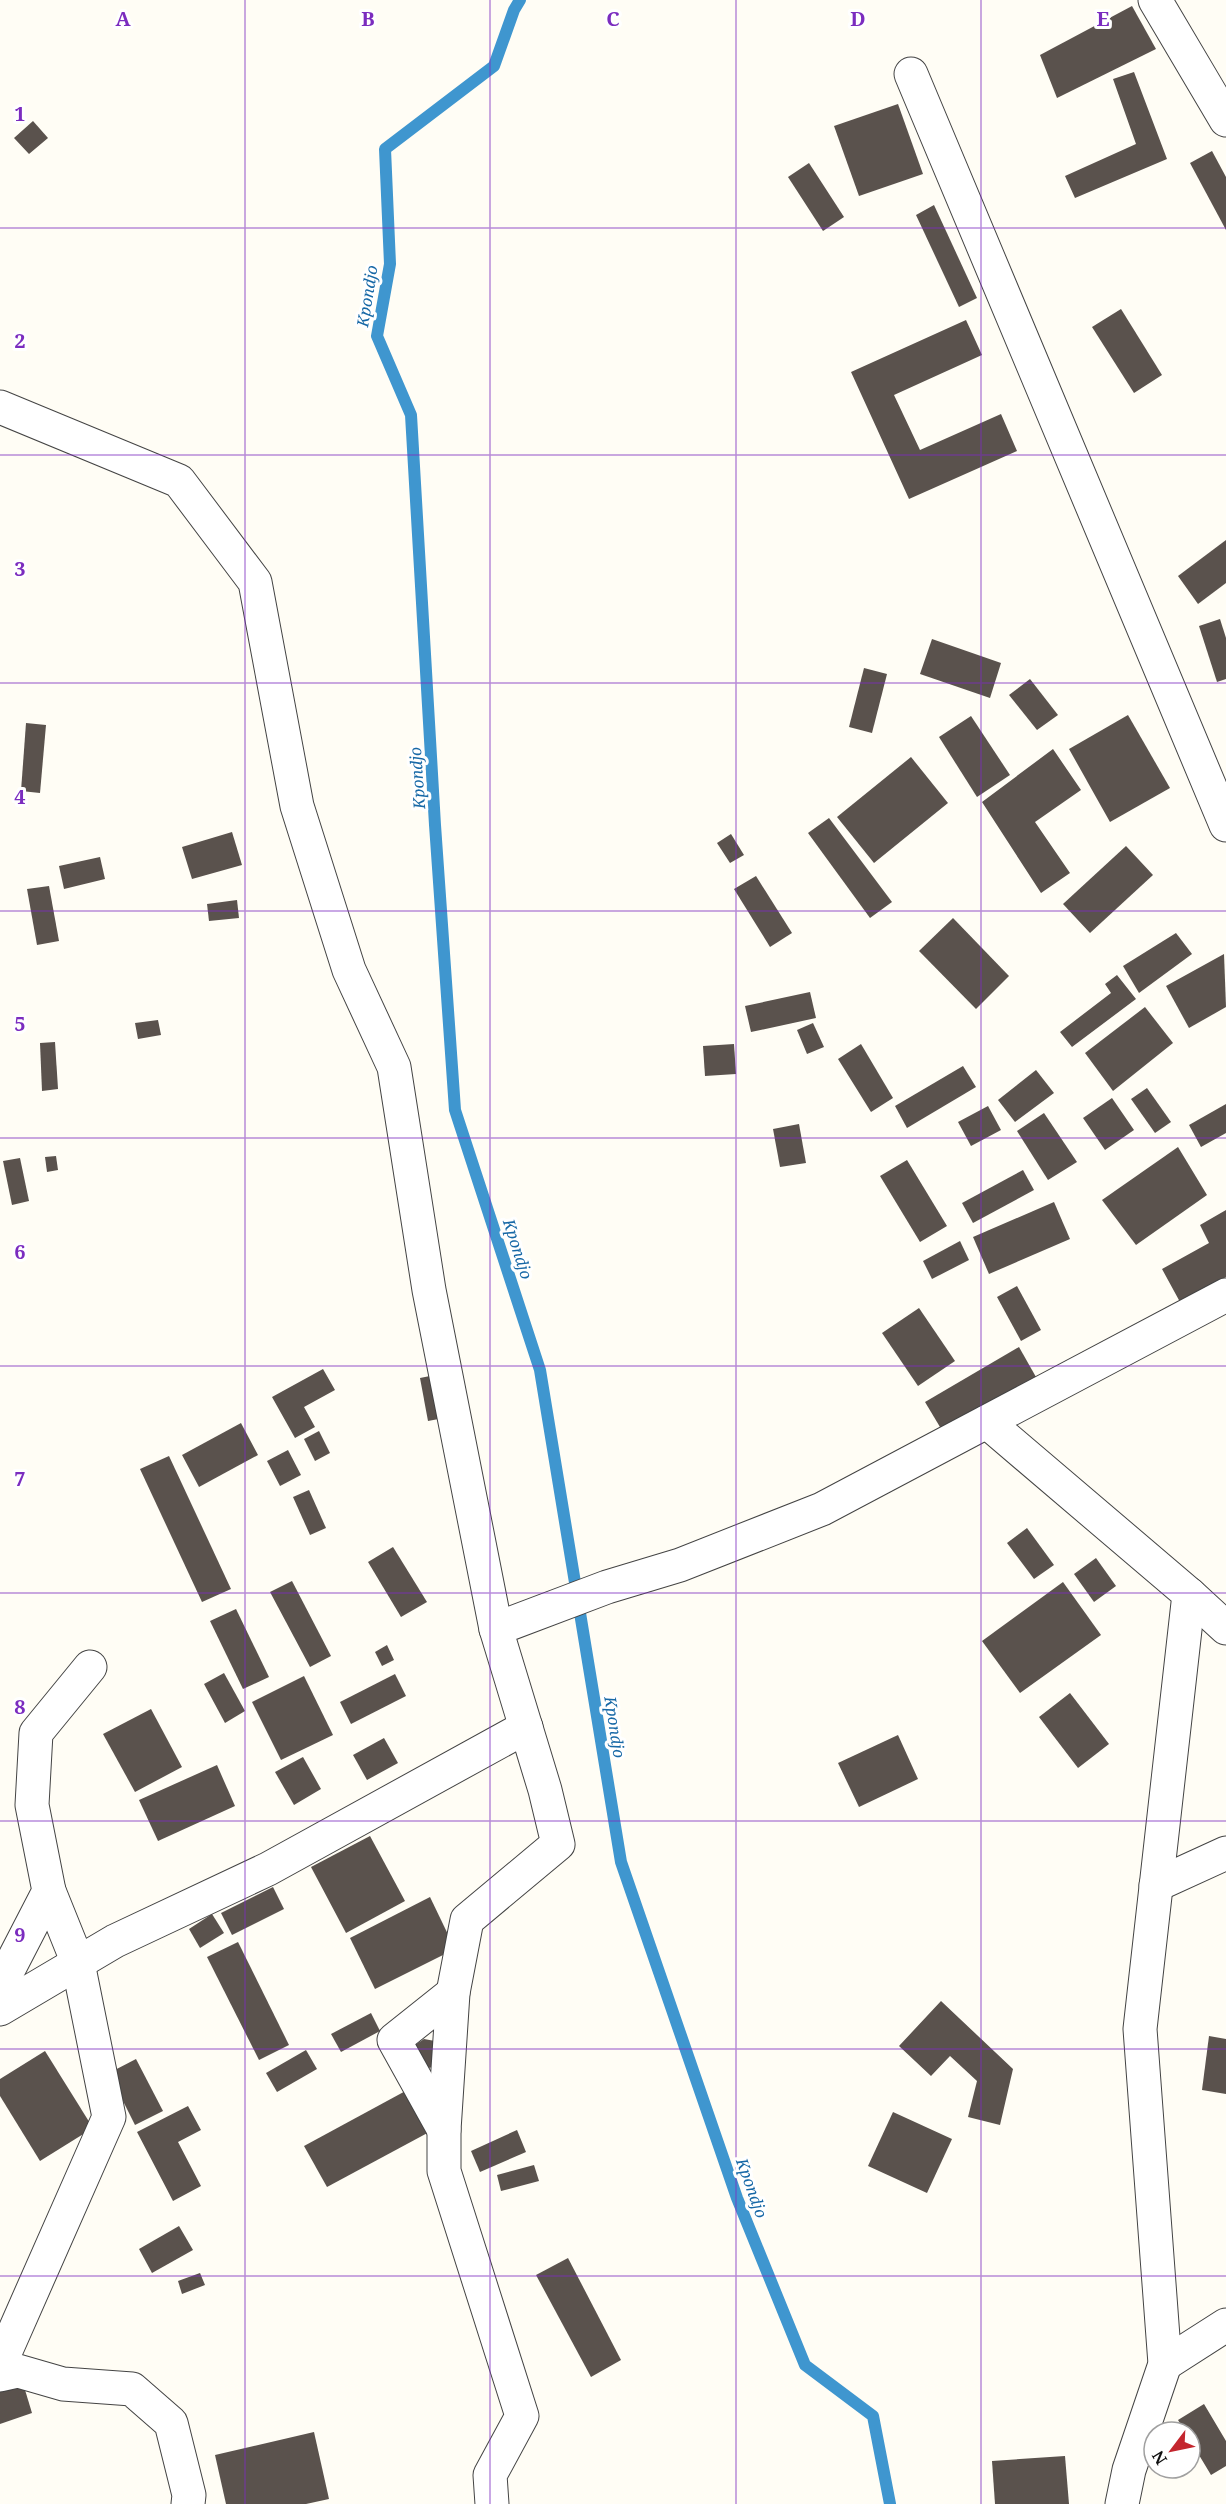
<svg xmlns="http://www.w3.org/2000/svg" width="1226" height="2504" font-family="'Noto Serif',serif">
	<rect width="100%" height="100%" fill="#fffdf5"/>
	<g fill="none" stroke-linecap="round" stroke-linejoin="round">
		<!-- stream -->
		<polyline stroke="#3f96cf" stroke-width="12" points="520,0 514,10 494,66 385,149 390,264 377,336 411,415 435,825 455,1110 540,1370 621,1862 737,2198 805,2365 873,2416 890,2504"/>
	</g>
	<!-- building -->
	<g fill="#5a524d">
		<polygon points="1132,6 1156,49 1057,98 1040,55"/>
		<polygon points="1134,72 1167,159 1075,198 1065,176 1136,144 1113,79"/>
		<polygon points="898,104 923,174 859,196 834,126"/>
		<polygon points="33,121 48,138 29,154 14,138"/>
		<polygon points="1212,151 1226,177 1226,230 1190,163"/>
		<polygon points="809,163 844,217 823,231 788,177"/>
		<polygon points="934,205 977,298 959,307 916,215"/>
		<polygon points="1121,309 1162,375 1134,393 1092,327"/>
		<polygon points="966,320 982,355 894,395 920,450 1001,414 1017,451 909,499 851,372"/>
		<polygon points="1226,540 1226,583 1198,604 1178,576"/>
		<polygon points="1220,619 1226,638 1226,679 1217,682 1199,626"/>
		<polygon points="932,639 1001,663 990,698 920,674"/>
		<polygon points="864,668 887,674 872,733 849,727"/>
		<polygon points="1030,679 1058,715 1037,730 1009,695"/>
		<polygon points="1128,715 1170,788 1110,822 1069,749"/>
		<polygon points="971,716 1010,775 977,797 939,737"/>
		<polygon points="26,723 46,725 40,793 21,791"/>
		<polygon points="1053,749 1081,790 1035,822 1070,873 1041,893 982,802"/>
		<polygon points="911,757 948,803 874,863 837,817"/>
		<polygon points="829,818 892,902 870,918 808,833"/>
		<polygon points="232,832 242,865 192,879 182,847"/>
		<polygon points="731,834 744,855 730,863 717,843"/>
		<polygon points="1126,846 1153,875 1090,933 1063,904"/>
		<polygon points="100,857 105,879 64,889 59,866"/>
		<polygon points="756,876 792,933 770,947 734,889"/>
		<polygon points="49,886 59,941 37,945 27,889"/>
		<polygon points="237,900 239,918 209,921 207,904"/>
		<polygon points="953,918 1009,976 976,1009 919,951"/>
		<polygon points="1176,933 1192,954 1139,993 1123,966"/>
		<polygon points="1224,954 1226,1007 1189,1028 1166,986"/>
		<polygon points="1117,975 1136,999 1072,1047 1060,1032 1111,993 1105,984"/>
		<polygon points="810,992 816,1018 751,1032 745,1006"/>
		<polygon points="1145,1007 1173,1043 1113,1091 1085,1053"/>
		<polygon points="158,1020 161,1035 138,1039 135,1023"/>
		<polygon points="813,1023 824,1047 807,1054 797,1030"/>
		<polygon points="55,1042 58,1089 42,1091 40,1043"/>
		<polygon points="734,1044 736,1074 705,1076 703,1046"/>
		<polygon points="861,1044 893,1098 871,1112 838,1059"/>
		<polygon points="963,1066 976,1087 907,1128 895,1106"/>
		<polygon points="1036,1070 1054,1093 1015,1122 998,1100"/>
		<polygon points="1147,1088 1171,1122 1155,1133 1131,1099"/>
		<polygon points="1112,1098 1134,1130 1105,1150 1083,1118"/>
		<polygon points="1226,1104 1226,1133 1201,1147 1189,1125"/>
		<polygon points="988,1106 1001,1130 971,1146 958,1122"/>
		<polygon points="1044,1113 1077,1162 1048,1180 1017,1131"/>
		<polygon points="799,1124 806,1163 780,1167 773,1129"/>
		<polygon points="1178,1147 1207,1195 1136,1245 1102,1200"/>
		<polygon points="56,1156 58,1170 47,1172 45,1157"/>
		<polygon points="20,1158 29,1201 12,1205 3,1161"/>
		<polygon points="907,1160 947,1226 920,1242 880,1176"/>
		<polygon points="1023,1170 1034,1190 973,1223 962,1203"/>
		<polygon points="1054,1202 1070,1239 989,1274 973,1237"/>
		<polygon points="1226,1210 1226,1277 1180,1302 1162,1269 1209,1243 1200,1225"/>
		<polygon points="960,1241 969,1260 932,1279 923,1261"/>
		<polygon points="1017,1286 1041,1330 1021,1341 997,1297"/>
		<polygon points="919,1308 955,1361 918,1386 882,1333"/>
		<polygon points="1019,1347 1036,1377 943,1432 925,1402"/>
		<polygon points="323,1369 335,1390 304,1407 315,1427 295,1438 272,1397"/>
		<polygon points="435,1375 444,1418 428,1421 420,1378"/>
		<polygon points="241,1423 258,1455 199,1487 182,1455"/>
		<polygon points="319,1431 330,1453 315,1461 304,1439"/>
		<polygon points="288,1450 301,1475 280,1486 267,1461"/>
		<polygon points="169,1456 231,1589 202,1602 140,1469"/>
		<polygon points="309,1490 326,1528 310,1535 293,1497"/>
		<polygon points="1027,1528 1054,1565 1034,1579 1007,1543"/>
		<polygon points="393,1547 427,1602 401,1617 368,1562"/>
		<polygon points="1096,1558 1116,1586 1094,1602 1074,1574"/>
		<polygon points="292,1581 331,1656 310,1667 270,1592"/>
		<polygon points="1063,1582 1101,1635 1020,1693 982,1641"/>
		<polygon points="236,1609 269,1677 243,1689 210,1621"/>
		<polygon points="387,1645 394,1660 382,1666 375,1652"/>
		<polygon points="224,1673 245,1711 225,1723 204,1684"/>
		<polygon points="395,1674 406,1696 351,1724 340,1702"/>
		<polygon points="304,1676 333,1735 281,1760 252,1702"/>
		<polygon points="1070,1693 1109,1744 1078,1768 1039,1717"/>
		<polygon points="151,1709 182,1767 135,1792 103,1734"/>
		<polygon points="898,1735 918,1779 859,1807 838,1763"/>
		<polygon points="384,1738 398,1763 367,1780 353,1755"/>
		<polygon points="303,1757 321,1789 294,1805 275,1772"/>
		<polygon points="217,1765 235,1806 158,1841 139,1800"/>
		<polygon points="370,1836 405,1901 346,1933 311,1867"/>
		<polygon points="273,1887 284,1909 232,1935 221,1913"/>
		<polygon points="430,1897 455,1949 375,1989 350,1938"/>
		<polygon points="212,1914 224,1933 200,1948 189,1929"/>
		<polygon points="238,1942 289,2045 259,2060 207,1957"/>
		<polygon points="941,2001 1013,2069 1000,2125 968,2117 977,2081 950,2056 931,2076 899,2046"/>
		<polygon points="371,2013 380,2031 341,2052 331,2034"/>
		<polygon points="1209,2036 1226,2039 1226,2094 1202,2090"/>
		<polygon points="424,2039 435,2041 435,2066 429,2068 424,2068 415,2045"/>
		<polygon points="306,2050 317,2069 277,2092 266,2073"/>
		<polygon points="45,2051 93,2128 40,2161 0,2096 0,2079"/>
		<polygon points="136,2059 163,2111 135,2125 109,2073"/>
		<polygon points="411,2088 433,2130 327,2187 304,2146"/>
		<polygon points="188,2106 201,2130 178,2142 201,2186 173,2201 137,2132"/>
		<polygon points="893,2112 952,2139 927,2193 868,2166"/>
		<polygon points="517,2130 526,2152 480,2172 471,2151"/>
		<polygon points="534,2165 539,2181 501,2191 497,2175"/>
		<polygon points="179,2226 193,2250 152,2273 139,2249"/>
		<polygon points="568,2258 621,2360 591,2377 536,2275"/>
		<polygon points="200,2273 205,2285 182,2294 178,2281"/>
		<polygon points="22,2380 32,2413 0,2424 0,2387"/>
		<polygon points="1204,2404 1226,2441 1226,2466 1211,2475 1190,2440 1190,2432 1185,2432 1178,2420"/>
		<polygon points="314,2432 329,2499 306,2504 226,2504 215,2455"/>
		<polygon points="1065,2456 1069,2504 995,2504 992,2461"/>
	</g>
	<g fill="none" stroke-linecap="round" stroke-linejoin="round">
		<defs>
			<g id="minor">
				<polyline points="1155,0 1226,120"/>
				<polyline points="911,74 1226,825"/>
				<polyline points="0,407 179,481 255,582 297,806 349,970 394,1067 429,1290 496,1629"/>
				<polyline points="987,1422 1189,1594 1140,2029 1165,2364 1129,2470 1122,2504"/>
				<polyline points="1189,1594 1226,1628"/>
				<polyline points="1156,1885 1226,1853"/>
				<polyline points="0,1986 49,1891 32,1805 36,1733 90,1667"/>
				<polyline points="0,2009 115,1941 268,1869 526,1727"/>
				<polyline points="444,2130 394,2040 453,1993"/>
				<polyline points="0,2364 109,2117 78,1963 49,1891"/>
				<polyline points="1165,2364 1226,2325"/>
				<polyline points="0,2375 18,2371 63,2384 132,2389 171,2423 189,2495 188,2504"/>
				<polyline points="492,2504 490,2475 522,2416 444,2171 444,2130 453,1993 467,1920 558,1844 545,1790 496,1629 607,1587 680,1565 822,1509 1226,1295"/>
			</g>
		</defs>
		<!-- minor casing -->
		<use href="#minor" stroke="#444" stroke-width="35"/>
		<!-- minor -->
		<use href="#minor" stroke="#fff" stroke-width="33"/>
	</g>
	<!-- grid -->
	<path fill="none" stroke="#7b2cbf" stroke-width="1.5" stroke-opacity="0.55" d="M245,0V2504M490,0V2504M736,0V2504M981,0V2504M0,228H1226M0,455H1226M0,683H1226M0,911H1226M0,1138H1226M0,1366H1226M0,1593H1226M0,1821H1226M0,2049H1226M0,2276H1226"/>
	<g text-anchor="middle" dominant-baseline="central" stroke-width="6" stroke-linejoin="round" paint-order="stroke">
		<!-- water labels -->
		<g font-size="16" font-style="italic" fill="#1768a6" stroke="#fff">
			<text transform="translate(367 296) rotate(-81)">Kpondjo</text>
			<text transform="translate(417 778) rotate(-94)">Kpondjo</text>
			<text transform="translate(518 1249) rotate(72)">Kpondjo</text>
			<text transform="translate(615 1727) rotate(81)">Kpondjo</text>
			<text transform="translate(752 2188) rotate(70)">Kpondjo</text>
		</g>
	</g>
	<g font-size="20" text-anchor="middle" font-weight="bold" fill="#7b2cbf" stroke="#fff" stroke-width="6" stroke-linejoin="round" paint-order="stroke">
		<text x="123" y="26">A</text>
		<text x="368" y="26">B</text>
		<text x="613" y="26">C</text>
		<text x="858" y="26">D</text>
		<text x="1103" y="26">E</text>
		<text x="20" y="121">1</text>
		<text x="20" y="348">2</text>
		<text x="20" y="576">3</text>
		<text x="20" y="804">4</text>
		<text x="20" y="1031">5</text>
		<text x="20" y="1259">6</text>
		<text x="20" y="1486">7</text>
		<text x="20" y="1714">8</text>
		<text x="20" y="1942">9</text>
	</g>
	<!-- north arrow -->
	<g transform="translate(1172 2450) rotate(238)"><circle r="28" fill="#ffffff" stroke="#a0a0a0" stroke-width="1.5"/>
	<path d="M0-4.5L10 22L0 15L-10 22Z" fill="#c4262e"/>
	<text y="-9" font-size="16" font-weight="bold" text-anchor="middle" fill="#111111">N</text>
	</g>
</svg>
